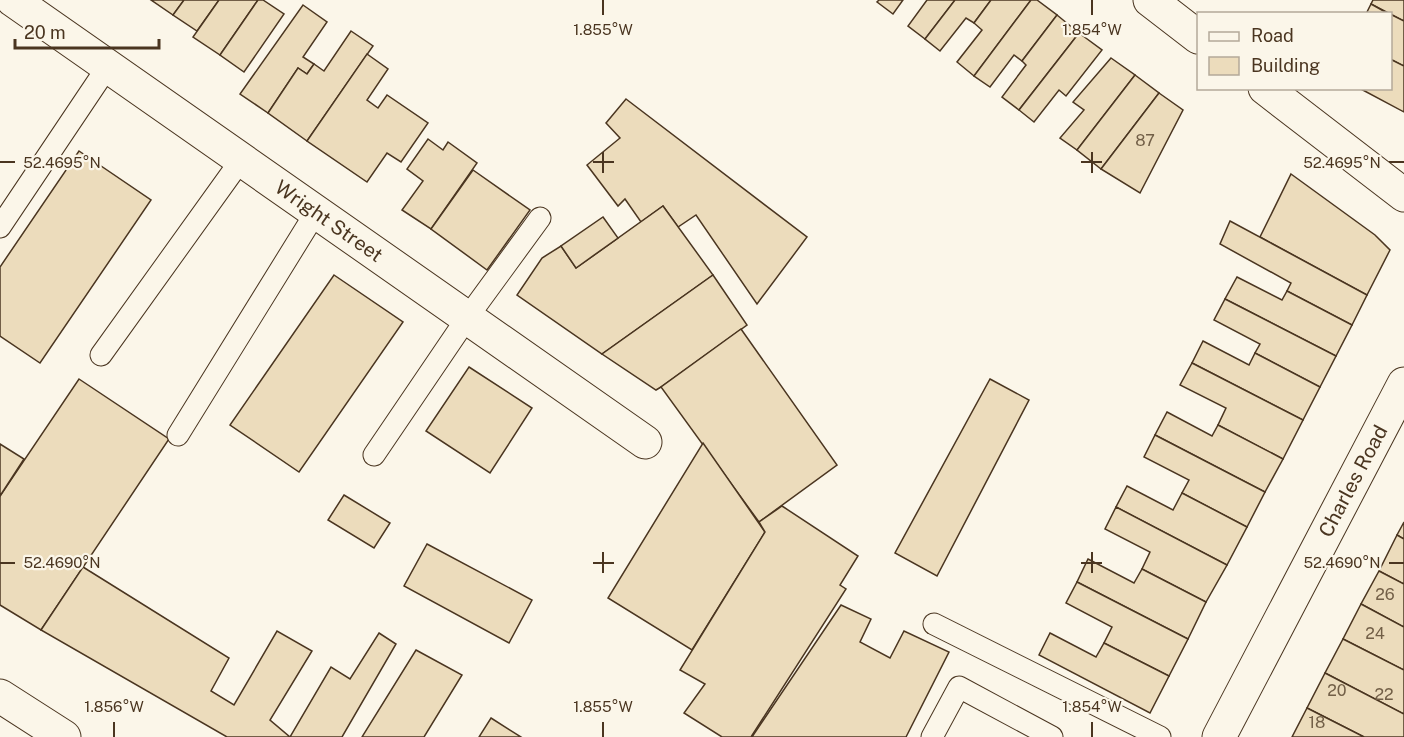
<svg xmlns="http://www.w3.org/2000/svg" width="1404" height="737" font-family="'Public Sans',sans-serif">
	<rect width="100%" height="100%" fill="#fbf6e9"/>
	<!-- building -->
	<g fill="#ecdcbc" stroke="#4a3520" stroke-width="1.5">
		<polygon points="151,0 184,0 173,15"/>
		<polygon points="184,0 219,0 197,31 173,15"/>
		<polygon points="219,0 258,0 220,55 193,37"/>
		<polygon points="258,0 263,0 284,14 244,72 220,55"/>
		<polygon points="879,0 903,0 893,14 877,2"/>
		<polygon points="927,0 955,0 925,39 908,26"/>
		<polygon points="955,0 991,0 974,23 966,18 940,51 925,39"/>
		<polygon points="991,0 1031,0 974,76 957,62 982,30 974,23"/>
		<polygon points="1031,0 1037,0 1057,15 1022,61 1014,55 990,87 974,76"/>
		<polygon points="1373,0 1404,0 1404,21 1371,4"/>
		<polygon points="1371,4 1389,14 1366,14"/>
		<polygon points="303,5 327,22 303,57 314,64 307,74 298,68 268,113 240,94"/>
		<polygon points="1390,14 1404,21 1404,66 1390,59"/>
		<polygon points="1057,15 1079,33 1019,110 1002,97 1026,65 1022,61"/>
		<polygon points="351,31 373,46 307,141 268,113 298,68 307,74 314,64 324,71"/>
		<polygon points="1079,33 1102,50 1066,96 1059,90 1034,122 1019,110"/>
		<polygon points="367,54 388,69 367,100 378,108 387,95 428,123 401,162 387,153 367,182 307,141"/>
		<polygon points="1111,58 1135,75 1077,150 1060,138 1084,110 1073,102"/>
		<polygon points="1390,59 1404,66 1404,112 1359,88 1390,88"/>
		<polygon points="1135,75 1159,93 1101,169 1077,150"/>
		<polygon points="1159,93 1183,110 1140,193 1101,169"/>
		<polygon points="626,99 807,237 757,304 696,215 678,227 663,206 641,222 625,199 618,206 587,165 620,138 606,123"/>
		<polygon points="428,139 443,150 448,142 477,163 431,229 402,210 423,181 407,169"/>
		<polygon points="79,151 151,200 40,363 0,336 0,267"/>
		<polygon points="473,170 530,210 487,270 431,229"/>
		<polygon points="1291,174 1375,235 1390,250 1367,295 1260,237"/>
		<polygon points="663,206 713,275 602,354 517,295 542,258 561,246 576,268"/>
		<polygon points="603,217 618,238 576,268 561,246"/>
		<polygon points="1230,221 1367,295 1352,325 1287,291 1291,283 1220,244"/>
		<polygon points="334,275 403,322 299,472 230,425"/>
		<polygon points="713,275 747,325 661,387 656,390 602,354"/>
		<polygon points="1237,277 1282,300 1287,291 1352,325 1336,356 1225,299"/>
		<polygon points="1225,299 1336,356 1320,387 1255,353 1260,344 1214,320"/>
		<polygon points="741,329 837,465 759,522 661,387"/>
		<polygon points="1203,341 1249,365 1255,353 1320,387 1303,420 1192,363"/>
		<polygon points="1192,363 1303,420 1283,459 1218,425 1226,408 1180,385"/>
		<polygon points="469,367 532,408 490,473 426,431"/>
		<polygon points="79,379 169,439 41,630 0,605 0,496"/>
		<polygon points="990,379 1029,400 937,576 895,553"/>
		<polygon points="1167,412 1212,436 1218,425 1283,459 1265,492 1155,435"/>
		<polygon points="1155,435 1265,492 1247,527 1182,493 1189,480 1144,457"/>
		<polygon points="703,443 765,532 692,650 608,598"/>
		<polygon points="0,444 24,459 0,496"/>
		<polygon points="1127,486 1173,510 1182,493 1247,527 1227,565 1116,507"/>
		<polygon points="344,495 390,523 374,548 328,520"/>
		<polygon points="782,506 858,556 840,585 846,589 751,737 722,737 684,713 705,684 680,670 765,532 759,522"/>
		<polygon points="1116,507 1227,565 1206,602 1142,569 1150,552 1105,529"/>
		<polygon points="1404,522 1404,539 1397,535"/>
		<polygon points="1397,535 1404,539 1404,584 1379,571"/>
		<polygon points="427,544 532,600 509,643 404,586"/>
		<polygon points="1088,559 1134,583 1142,569 1206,602 1188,639 1077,582"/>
		<polygon points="83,567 229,658 211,691 234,705 277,631 312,651 270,720 290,737 227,737 41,630"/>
		<polygon points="1379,571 1404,584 1404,627 1361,604"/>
		<polygon points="1077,582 1188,639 1169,676 1104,643 1112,627 1066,603"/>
		<polygon points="1361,604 1404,627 1404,670 1343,639"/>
		<polygon points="841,605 871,619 860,642 890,658 904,631 949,652 906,737 752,737"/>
		<polygon points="379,633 396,644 342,737 290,737 331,667 350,679"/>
		<polygon points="1050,633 1096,657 1104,643 1169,676 1150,713 1039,655"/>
		<polygon points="1343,639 1404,670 1404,714 1325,673"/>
		<polygon points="416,650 462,675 424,737 362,737"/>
		<polygon points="1325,673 1404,714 1404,737 1364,737 1307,708"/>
		<polygon points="1307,708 1364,737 1292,737"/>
		<polygon points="491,718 521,737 479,737"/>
	</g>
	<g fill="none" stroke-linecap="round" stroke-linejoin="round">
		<defs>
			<g id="lane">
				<polyline points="0,227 108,66"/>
				<polyline points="101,355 241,160"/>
				<polyline points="178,435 316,212"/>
				<polyline points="374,455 467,318 540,218"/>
				<polyline points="934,624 1160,737"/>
				<polyline points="932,737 959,687 1052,737"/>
			</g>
			<g id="street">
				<polyline points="13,0 645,442"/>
				<polyline points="1150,0 1198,37"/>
				<polyline points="1265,88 1404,195"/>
			</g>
			<g id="secondary">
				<polyline points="0,696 64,737"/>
				<polyline points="1219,737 1404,384"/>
			</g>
		</defs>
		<!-- lane casing -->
		<use href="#lane" stroke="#4a3520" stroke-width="23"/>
		<!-- street casing -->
		<use href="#street" stroke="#4a3520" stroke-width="35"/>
		<!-- secondary casing -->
		<use href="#secondary" stroke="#4a3520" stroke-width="35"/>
		<!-- lane -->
		<use href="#lane" stroke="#fbf6e9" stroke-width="21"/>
		<!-- street -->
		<use href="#street" stroke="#fbf6e9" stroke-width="33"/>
		<!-- secondary -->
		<use href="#secondary" stroke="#fbf6e9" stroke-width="33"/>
	</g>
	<!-- ticks -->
	<path fill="none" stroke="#4a3520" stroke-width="2" d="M603,0V15M1092,0V15M603,152V173M1092,152V173M0,162H15M593,162H614M1081,162H1102M1389,162H1404M603,552V573M1092,552V573M0,563H15M593,563H614M1081,563H1102M1389,563H1404M114,722V737M603,722V737M1092,722V737"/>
	<g text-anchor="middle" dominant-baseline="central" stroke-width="4.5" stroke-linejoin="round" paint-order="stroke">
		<!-- number labels -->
		<g font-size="16" fill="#725f47">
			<text x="1145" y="140">87</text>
			<text x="1385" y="594">26</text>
			<text x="1375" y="633">24</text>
			<text x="1337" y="690">20</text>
			<text x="1384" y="694">22</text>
			<text x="1317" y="722">18</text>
		</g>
		<!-- street labels -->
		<g font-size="20" fill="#4a3520" stroke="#fbf6e9">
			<text transform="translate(329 221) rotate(35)">Wright Street</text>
			<text transform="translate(1353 481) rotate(-62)">Charles Road</text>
		</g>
	</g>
	<g font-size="15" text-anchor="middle" fill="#4a3520" stroke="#fbf6e9" stroke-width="4.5" stroke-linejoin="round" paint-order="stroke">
		<text x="603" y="35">1.855°W</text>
		<text x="1092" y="35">1.854°W</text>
		<text x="62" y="168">52.4695°N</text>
		<text x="1342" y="168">52.4695°N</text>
		<text x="62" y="568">52.4690°N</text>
		<text x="1342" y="568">52.4690°N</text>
		<text x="114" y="712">1.856°W</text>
		<text x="603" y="712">1.855°W</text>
		<text x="1092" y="712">1.854°W</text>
	</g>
	<!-- legend -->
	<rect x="1197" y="12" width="195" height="78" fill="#fbf6e9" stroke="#b4a999" stroke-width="1.5"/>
	<rect x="1209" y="32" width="30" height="9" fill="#fbf6e9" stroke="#b4a999" stroke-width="1.5"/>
	<text x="1251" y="42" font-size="18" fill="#4a3520">Road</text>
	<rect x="1209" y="57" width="30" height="18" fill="#ecdcbc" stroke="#b4a999" stroke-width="1.5"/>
	<text x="1251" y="72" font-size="18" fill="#4a3520">Building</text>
	<!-- scale -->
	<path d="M15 39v9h144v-9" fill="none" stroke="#4a3520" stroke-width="3"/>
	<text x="24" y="39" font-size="18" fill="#4a3520" stroke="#fbf6e9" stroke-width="4.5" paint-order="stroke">20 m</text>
</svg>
